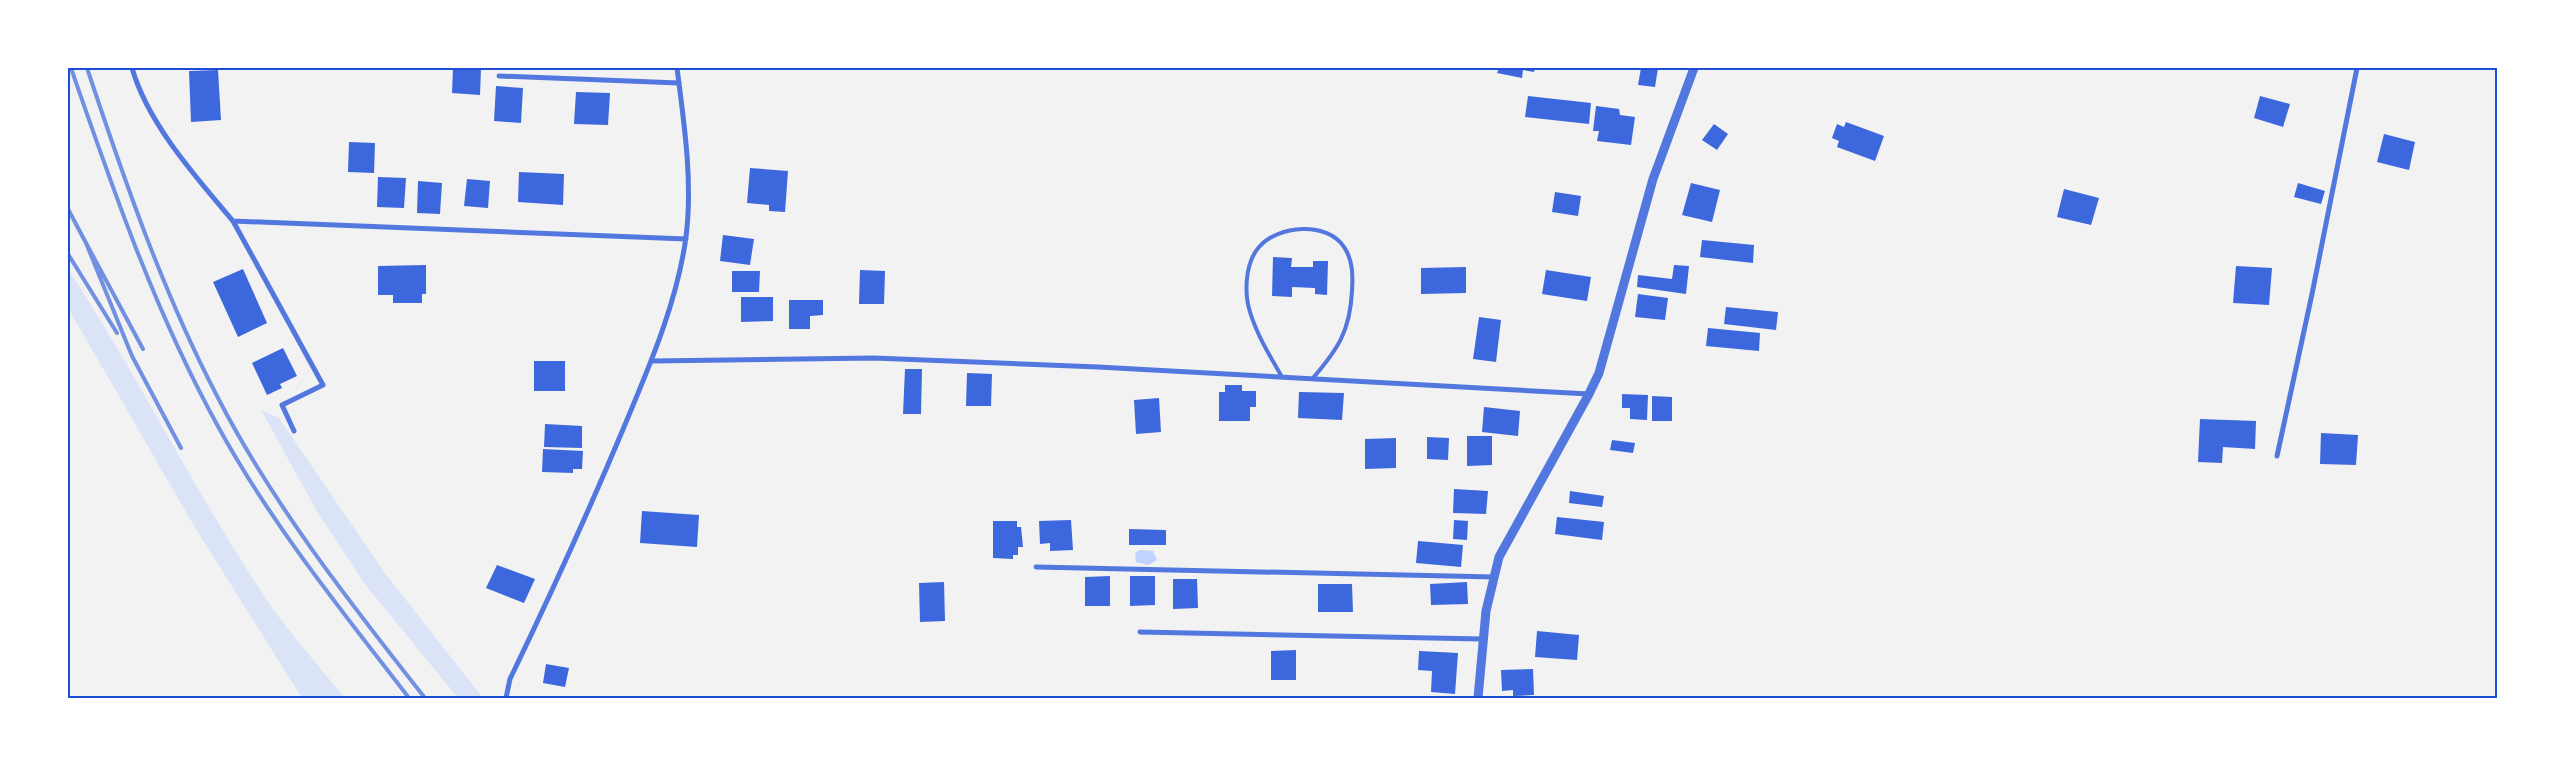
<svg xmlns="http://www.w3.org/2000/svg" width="2565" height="766" font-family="Lato,sans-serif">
	<rect width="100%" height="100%" fill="#f2f2f2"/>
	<!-- green -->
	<g fill="#dbe4f7">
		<path d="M68,269C139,377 195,493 267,600C290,634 319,666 345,698H302L194,526L68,308Z"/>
		<polygon points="261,410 279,418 384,572 483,698 458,698 364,583 318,513"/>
	</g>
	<!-- water -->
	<polygon fill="#bfd3fe" points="1140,550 1153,551 1157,560 1148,565 1136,562 1135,553"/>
	<!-- building -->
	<g fill="#3d67dc">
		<polygon points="453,68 481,68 480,95 452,93"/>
		<polygon points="1499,68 1535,68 1534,72 1523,70 1522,78 1497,73"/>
		<polygon points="1641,68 1658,68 1655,87 1638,85"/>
		<polygon points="218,70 221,120 191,122 189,71"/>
		<polygon points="496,86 523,88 521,123 494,121"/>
		<polygon points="576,92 610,93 608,125 574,124"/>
		<polygon points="1528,96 1591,103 1589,124 1525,117"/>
		<polygon points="2260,96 2290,104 2283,127 2254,118"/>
		<polygon points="1596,106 1619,109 1620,115 1635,117 1631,145 1597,141 1599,131 1593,131"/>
		<polygon points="1846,122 1884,136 1875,161 1837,147 1839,141 1832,138 1837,124 1844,127"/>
		<polygon points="1714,124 1728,134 1717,150 1702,140"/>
		<polygon points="2384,134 2415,142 2409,170 2377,162"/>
		<polygon points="349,142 375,143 374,173 348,172"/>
		<polygon points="750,168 788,171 785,212 769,211 769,205 747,203"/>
		<polygon points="519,172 564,174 563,205 518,202"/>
		<polygon points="378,177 406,178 404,208 377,207"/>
		<polygon points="467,179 490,181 488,208 464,206"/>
		<polygon points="418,181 442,183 440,214 417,213"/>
		<polygon points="1691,183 1720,190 1712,222 1682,215"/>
		<polygon points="2298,183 2325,191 2321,204 2294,197"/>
		<polygon points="2064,189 2099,198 2091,225 2057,217"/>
		<polygon points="1555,192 1581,196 1578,216 1552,212"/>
		<polygon points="723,235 754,239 750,265 720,261"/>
		<polygon points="1702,240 1754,245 1753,263 1700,257"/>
		<polygon points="1273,257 1292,258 1291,267 1313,267 1313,261 1328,261 1327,295 1315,294 1315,288 1292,287 1292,297 1272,296"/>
		<polygon points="426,265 426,294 422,294 422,303 393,303 393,295 378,295 378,266"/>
		<polygon points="1674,265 1689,266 1686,294 1637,287 1638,275 1672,279"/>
		<polygon points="2236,266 2272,268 2269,305 2233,303"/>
		<polygon points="1466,267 1466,293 1421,294 1421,268"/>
		<polygon points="243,269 267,323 238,337 213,282"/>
		<polygon points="860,270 885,271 884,304 859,304"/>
		<polygon points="1546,270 1591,277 1587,301 1542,294"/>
		<polygon points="732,271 760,271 759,292 732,292"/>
		<polygon points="1638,294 1668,298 1665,320 1635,317"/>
		<polygon points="741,297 773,297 773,321 741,322"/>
		<polygon points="789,300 823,300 823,315 810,316 810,329 789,329"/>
		<polygon points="1726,307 1778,312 1776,330 1724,324"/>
		<polygon points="1479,317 1501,320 1496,362 1473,359"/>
		<polygon points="1708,328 1760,333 1759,351 1706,346"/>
		<polygon points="283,348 297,376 280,384 282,388 267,395 252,363"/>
		<rect x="534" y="361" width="31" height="30"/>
		<polygon points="905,369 922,369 921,414 903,414"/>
		<polygon points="967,373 992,374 991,406 966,406"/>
		<polygon points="1225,385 1242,385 1242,391 1256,391 1256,407 1250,407 1250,421 1219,421 1219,392 1225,392"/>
		<polygon points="1299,392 1344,393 1342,420 1298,418"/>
		<polygon points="1622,394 1648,395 1647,420 1630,419 1630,408 1622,408"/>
		<polygon points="1652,396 1672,397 1672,421 1652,421"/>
		<polygon points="1159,398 1161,432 1136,434 1134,400"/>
		<polygon points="1484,407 1520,411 1518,436 1482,432"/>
		<polygon points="2200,419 2256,421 2255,449 2223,447 2222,463 2198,462"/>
		<polygon points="545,424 582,426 582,448 544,447"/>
		<polygon points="2321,433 2358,435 2356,465 2320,464"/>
		<polygon points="1467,436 1492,436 1492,465 1467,466"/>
		<polygon points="1427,437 1449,438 1448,460 1427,459"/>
		<polygon points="1396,438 1396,468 1365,469 1365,439"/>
		<polygon points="1612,440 1635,443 1633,453 1610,450"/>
		<polygon points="543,449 583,451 582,469 573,469 573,473 542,472"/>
		<polygon points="1454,489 1488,491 1486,514 1453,513"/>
		<polygon points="1570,491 1604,496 1602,507 1569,503"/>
		<polygon points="642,511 699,515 697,547 640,543"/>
		<polygon points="1557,517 1604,522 1602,540 1555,534"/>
		<polygon points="1071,520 1073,550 1050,551 1050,543 1040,544 1039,521"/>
		<polygon points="1454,520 1468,521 1467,540 1453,539"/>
		<polygon points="993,521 1017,521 1017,527 1021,527 1023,547 1018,547 1018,555 1013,555 1013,559 993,558"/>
		<polygon points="1129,529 1166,530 1166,545 1129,545"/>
		<polygon points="1418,541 1463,545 1461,567 1416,563"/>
		<polygon points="497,565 535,579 524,603 486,588"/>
		<polygon points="1110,576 1110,606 1085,606 1085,577"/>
		<polygon points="1130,576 1155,576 1155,605 1130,606"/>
		<polygon points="1173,579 1197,579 1198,608 1173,609"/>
		<polygon points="944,582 945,621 920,622 919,583"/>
		<polygon points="1467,582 1468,604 1431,605 1430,584"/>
		<polygon points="1318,584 1352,584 1353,612 1318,612"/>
		<polygon points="1537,631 1579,635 1577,660 1535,657"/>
		<polygon points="1296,650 1296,680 1271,680 1271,651"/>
		<polygon points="1419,651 1458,653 1455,694 1431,692 1432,671 1418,670"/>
		<polygon points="546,664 569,668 565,687 543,683"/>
		<polygon points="1533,669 1534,695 1513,696 1513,690 1502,691 1501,670"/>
	</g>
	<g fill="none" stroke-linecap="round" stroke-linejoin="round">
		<!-- service -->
		<path stroke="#5277de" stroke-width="4" d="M1282,377C1270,356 1257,335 1250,312C1244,293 1245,263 1259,247C1278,225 1327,221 1344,247C1353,260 1353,276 1352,291C1350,331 1338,349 1313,378"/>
		<!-- minor -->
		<g stroke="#5277de" stroke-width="5">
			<path d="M132,68C148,124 196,177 233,221L686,239"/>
			<polyline points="499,76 679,83"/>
			<polyline points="233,221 323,385 282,405 294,431"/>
			<polyline points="652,361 874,358 1098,367 1589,394"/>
			<polyline points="2277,456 2312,294 2357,68"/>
			<polyline points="1036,567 1494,577"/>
			<polyline points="1140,632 1482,639"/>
			<path d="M506,698L510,679C550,596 588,513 624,427C649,367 677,303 686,237C693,181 684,123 677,68"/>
		</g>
		<!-- tertiary -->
		<polyline stroke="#5277de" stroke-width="9" points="1478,698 1486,611 1499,557 1589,394 1599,373 1653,179 1694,68"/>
		<!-- rail -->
		<g stroke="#7290e2" stroke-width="4">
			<path d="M71,68C114,192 156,315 220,430C273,526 342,611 409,698"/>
			<path d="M87,68C124,179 162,290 216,394C271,502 350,603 425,698"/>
			<polyline points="68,209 86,243"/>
			<polyline points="68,254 117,333"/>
			<polyline points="143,349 86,243 132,356 181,448"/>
		</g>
	</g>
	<!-- border -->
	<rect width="2565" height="766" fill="none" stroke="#ffffff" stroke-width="138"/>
	<rect x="69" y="69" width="2427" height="628" fill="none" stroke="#1d4ed8" stroke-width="2"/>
</svg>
